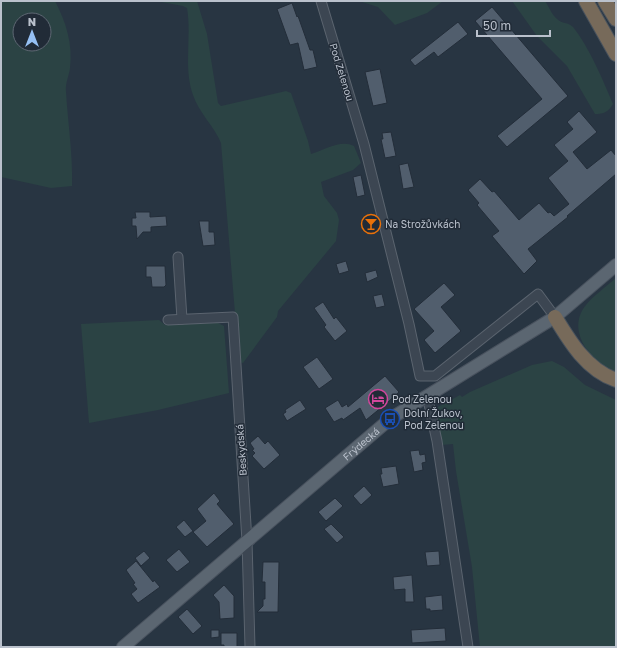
<svg xmlns="http://www.w3.org/2000/svg" width="617" height="648" font-family="'Golos Text',sans-serif">
	<rect width="100%" height="100%" fill="#283542"/>
	<!-- green -->
	<g fill="#2b4344" fill-rule="evenodd">
		<path d="M1,1H55C66,22 73,44 70,68C69,76 65,83 66,92C68,124 73,155 72,186L51,188L1,177ZM20,20H44V44H20Z"/>
		<path d="M156,1H197L207,34L218,103L221,106L286,91L291,93L308,141L311,154C324,150 341,139 354,146L361,163L353,170L321,182L324,196L337,213L339,220L336,241L278,311L277,317L243,363L239,362L221,143C214,126 199,113 193,95C183,67 192,37 187,8L183,6Z"/>
		<polygon points="359,1 443,1 427,13 395,25 378,7"/>
		<path d="M512,1H545C549,7 552,15 557,19C562,24 568,22 573,27C589,47 603,80 613,104C608,112 604,114 595,114L567,66L537,36Z"/>
		<path d="M616,278V372C591,363 565,330 586,305C594,295 606,287 616,278Z"/>
		<polygon points="159,320 165,325 218,323 224,326 229,393 158,410 89,423 81,324"/>
		<polygon points="552,361 564,367 585,385 616,400 616,647 480,647 472,567 456,471 453,444 442,445 436,408 460,395 462,397 470,392 532,365"/>
	</g>
	<!-- building -->
	<g fill="#515e6d" stroke="#232d39">
		<polygon points="292,3 297,17 298,16 310,50 313,50 317,67 304,70 298,43 290,45 277,9"/>
		<polygon points="492,7 568,96 507,147 497,136 542,99 475,21"/>
		<polygon points="458,22 468,34 438,57 434,52 415,66 410,60"/>
		<polygon points="380,69 387,103 373,106 365,72"/>
		<polygon points="579,111 597,132 573,152 587,169 611,150 616,156 616,174 567,216 568,217 528,249 537,261 524,274 492,236 499,231 477,205 479,203 468,190 480,179 492,192 494,191 519,220 539,203 548,213 550,212 554,216 569,204 548,178 568,161 554,145 573,129 567,122"/>
		<polygon points="391,132 396,156 385,158 381,139 383,139 382,133"/>
		<polygon points="408,163 414,187 403,189 399,165"/>
		<polygon points="361,175 365,195 357,197 353,177"/>
		<polygon points="135,212 150,212 150,217 166,216 167,226 151,227 151,232 143,232 137,239 136,226 132,226 132,218 136,218"/>
		<polygon points="375,216 378,229 363,231 362,224 366,223 365,219"/>
		<polygon points="199,221 209,221 209,232 214,232 215,245 203,246"/>
		<polygon points="346,261 349,271 339,274 336,264"/>
		<polygon points="146,266 165,266 166,285 164,287 152,287 151,277 146,277"/>
		<polygon points="376,270 378,277 367,282 365,273"/>
		<polygon points="444,283 455,295 441,307 461,331 435,353 424,340 434,331 414,309"/>
		<polygon points="382,294 385,306 376,308 373,296"/>
		<polygon points="323,302 334,319 336,317 347,331 335,341 324,327 326,325 314,308"/>
		<polygon points="317,357 333,379 319,389 303,367"/>
		<polygon points="385,376 399,392 388,402 366,420 360,408 343,420 342,418 334,422 325,408 338,400 342,407 347,404 348,407"/>
		<polygon points="300,400 306,409 287,421 283,414 286,412 285,410"/>
		<polygon points="258,436 265,444 268,441 280,455 264,469 252,456 255,453 252,450 254,449 250,443"/>
		<polygon points="419,450 420,455 425,454 426,462 422,463 423,470 414,472 410,451"/>
		<polygon points="396,466 399,484 383,487 380,474 382,474 381,468"/>
		<polygon points="364,486 372,495 361,505 353,496"/>
		<polygon points="214,493 220,501 217,504 234,524 207,547 193,532 206,521 197,509"/>
		<polygon points="335,498 343,506 326,521 318,512"/>
		<polygon points="184,520 193,531 185,537 176,527"/>
		<polygon points="331,524 344,537 337,543 324,529"/>
		<polygon points="179,549 190,562 177,572 166,560"/>
		<polygon points="144,551 150,558 141,566 135,558"/>
		<polygon points="439,551 440,565 427,566 425,552"/>
		<polygon points="136,561 153,582 154,580 160,587 138,603 131,594 137,589 133,584 135,583 126,570"/>
		<polygon points="263,562 279,562 278,612 257,612 263,606 263,599 265,599 265,582 262,582"/>
		<polygon points="412,575 414,602 405,602 405,589 394,590 393,577"/>
		<polygon points="224,585 234,596 234,618 220,619 219,602 213,595"/>
		<polygon points="442,595 443,610 430,611 430,609 426,609 425,597"/>
		<polygon points="187,609 202,626 193,634 178,617"/>
		<polygon points="445,628 446,641 412,643 411,630"/>
		<polygon points="211,630 219,630 219,637 211,638"/>
		<polygon points="221,633 237,633 237,647 224,647 224,645 221,645"/>
	</g>
	<g fill="none" stroke-linecap="round" stroke-linejoin="round">
		<defs>
			<g id="minor">
				<polyline points="321,1 364,144 409,324 420,376 435,376 538,294 555,317"/>
				<polyline points="178,257 182,319"/>
				<polyline points="168,320 233,317 247,541 250,647"/>
				<polyline points="427,395 437,441 468,647"/>
			</g>
			<g id="major">
				<path id="s1" d="M123,647L390,419L555,317L616,265"/>
			</g>
			<g id="highway">
				<polyline points="586,1 616,54"/>
				<polyline points="605,1 616,19"/>
				<path d="M555,317C570,342 587,370 616,380"/>
			</g>
		</defs>
		<!-- minor casing -->
		<use href="#minor" stroke="#5b646f" stroke-width="11"/>
		<!-- major casing -->
		<use href="#major" stroke="#49525e" stroke-width="14"/>
		<!-- highway casing -->
		<use href="#highway" stroke="#47515c" stroke-width="16"/>
		<!-- minor -->
		<use href="#minor" stroke="#3c4652" stroke-width="9"/>
		<!-- major -->
		<use href="#major" stroke="#5b6671" stroke-width="12"/>
		<!-- highway -->
		<use href="#highway" stroke="#776a5a" stroke-width="14"/>
	</g>
	<!-- icons -->
	<defs>
		<symbol id="bar-ring" viewBox="-11 -11 22 22"><circle r="9.5" fill="#212b37" stroke="#e8710a" stroke-width="1.5"/><path d="M-6-5H6L.8 .8V4.5H3.5V6h-7V4.5H-.8V.8Z" fill="#e8710a"/></symbol>
		<symbol id="hotel-ring" viewBox="-11 -11 22 22"><circle r="9.5" fill="#212b37" stroke="#d1479c" stroke-width="1.5"/><path d="M-6-4.5h1.5V1H6V5H4.5V3h-9V5H-6ZM-4 0a1.8 1.8 0 1 1 3.6 0ZM.5 0V-2.5h3Q6-2.5 6 0Z" fill="#d1479c"/></symbol>
		<symbol id="bus-ring" viewBox="-11 -11 22 22"><circle r="9.5" fill="#212b37" stroke="#1a4fb4" stroke-width="1.5"/><path d="M-5-6H5V4H4V6H2V4H-2V6H-4V4H-5ZM-3.5-4V0h7V-4ZM-3.5 1.2v1.5H-2V1.2ZM2 1.2v1.5H3.5V1.2Z" fill="#1a4fb4"/></symbol>
	</defs>
	<g fill-rule="evenodd">
		<use href="#bar-ring" x="360" y="213" width="22" height="22"/>
		<use href="#hotel-ring" x="367" y="388" width="22" height="22"/>
		<use href="#bus-ring" x="379" y="408" width="22" height="22"/>
	</g>
	<g text-anchor="middle" dominant-baseline="central" stroke-width="3" stroke-linejoin="round" paint-order="stroke">
		<!-- street labels -->
		<g font-size="10" fill="#bac1cc" stroke="#212b37">
			<text transform="translate(342 72) rotate(73)">Pod Zelenou</text>
			<text stroke="none"><textPath href="#s1" startOffset="313">Frýdecká</textPath></text>
			<text transform="translate(241 450) rotate(-94)">Beskydská</text>
		</g>
		<!-- poi labels -->
		<g font-size="10" fill="#bac1cc" stroke="#212b37" text-anchor="start">
			<text x="385" y="224">Na Strožůvkách</text>
			<text x="392" y="399">Pod Zelenou</text>
			<text x="404" y="413">Dolní Žukov,<tspan x="404" dy="12">Pod Zelenou</tspan></text>
		</g>
	</g>
	<!-- border -->
	<rect width="617" height="648" fill="none" stroke="#bac1cc" stroke-width="4"/>
	<!-- north arrow -->
	<g transform="translate(32 32)"><circle r="19" fill="#212b37" stroke="#5e6773"/>
	<path d="M0-3L7 15L0 10L-7 15Z" fill="#96c0f4"/>
	<text y="-6" font-size="11" font-weight="bold" text-anchor="middle" fill="#bac1cc">N</text>
	</g>
	<!-- scale -->
	<path d="M477 30v6h73v-6" fill="none" stroke="#bac1cc" stroke-width="2"/>
	<text x="483" y="30" font-size="12" fill="#bac1cc" stroke="#212b37" stroke-width="3" paint-order="stroke">50 m</text>
</svg>
